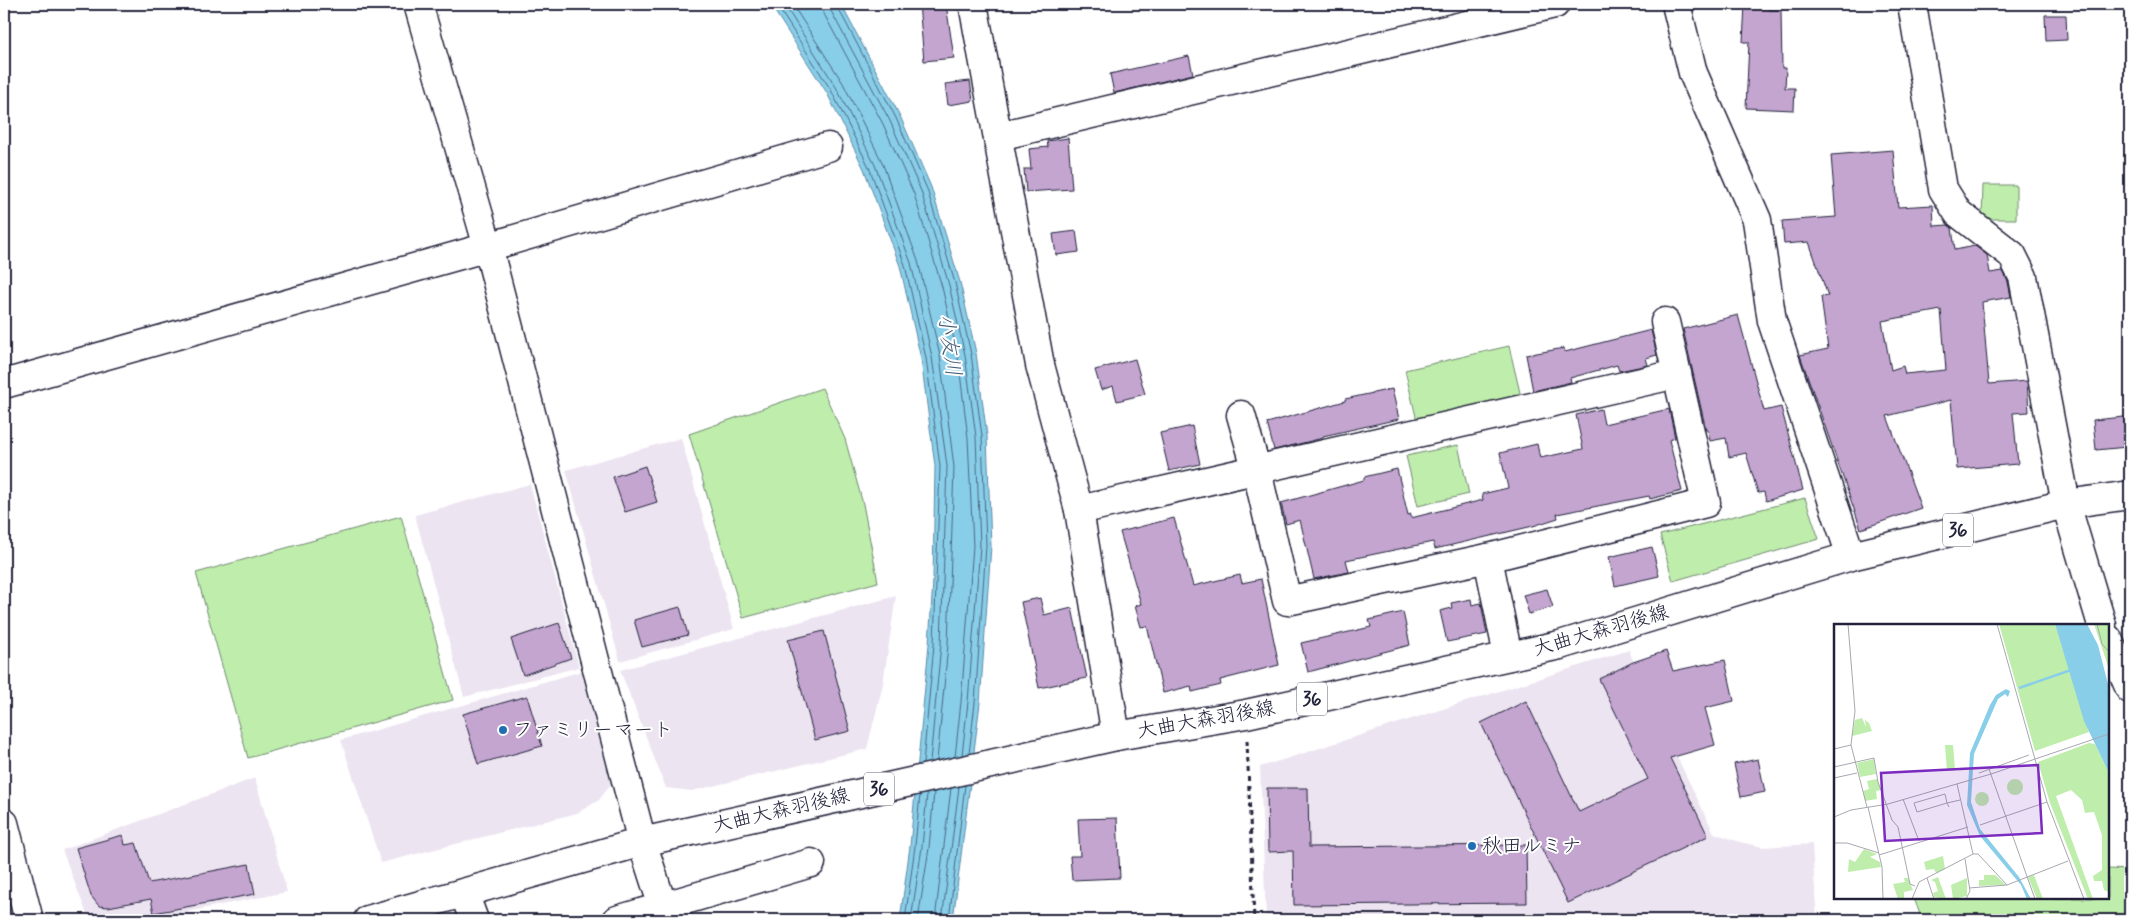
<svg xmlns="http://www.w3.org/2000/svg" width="2134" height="924" font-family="Mynerve,'Klee One',sans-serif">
	<rect width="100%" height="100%" fill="#fff"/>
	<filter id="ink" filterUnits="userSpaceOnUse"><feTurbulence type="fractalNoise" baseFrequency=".02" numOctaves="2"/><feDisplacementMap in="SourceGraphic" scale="10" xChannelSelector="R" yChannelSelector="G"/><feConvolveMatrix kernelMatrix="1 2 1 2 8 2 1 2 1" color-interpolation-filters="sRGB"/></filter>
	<g filter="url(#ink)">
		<!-- built -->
		<g fill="#ede4f1">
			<polygon points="681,438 734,629 620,661 566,470"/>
			<polygon points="530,484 579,667 464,697 415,515"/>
			<polygon points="896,596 883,684 867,749 692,791 666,788 620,670"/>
			<polygon points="1629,650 1654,717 1678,759 1714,833 1740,842 1763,847 1812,844 1817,920 1266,920 1260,767"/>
			<polygon points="582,671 611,784 599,800 577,813 381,863 341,740"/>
			<polygon points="255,778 287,892 145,920 95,920 88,917 62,850"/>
		</g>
		<!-- green -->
		<g fill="#bfedab" stroke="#708873">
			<polygon points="1983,185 2016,185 2016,219 1982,219"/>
			<polygon points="1509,346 1521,397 1417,421 1405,370"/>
			<polygon points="822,388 845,439 863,504 878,582 743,618 689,434"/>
			<polygon points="1458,445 1469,494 1418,506 1406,456"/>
			<polygon points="1805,498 1819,539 1673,581 1660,535"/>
			<polygon points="401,516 453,700 248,758 196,573"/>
			<polygon points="2108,869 2130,870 2130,920 1922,920 1914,898 2108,898"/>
			<polygon points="1241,914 1241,920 1135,920 1135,915"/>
		</g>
		<!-- water -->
		<polygon fill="#88cee9" stroke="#5f89a3" points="770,4 839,4 843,8 900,116 931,187 960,282 976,353 987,436 991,546 980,703 953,920 900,920 910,846 929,644 933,580 935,466 921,359 900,266 864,169 827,93"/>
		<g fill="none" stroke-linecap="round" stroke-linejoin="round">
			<!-- shore -->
			<g stroke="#4b6781" stroke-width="1">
				<polyline points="776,4 831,90 869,167 905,265 926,358 940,466 934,644 923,764"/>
				<polyline points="784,4 836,87 875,165 911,263 932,357 947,466 941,644 930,762"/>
				<polyline points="792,4 843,83 882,162 918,261 940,356 954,467 948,645 937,761"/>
				<polyline points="822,4 824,14 883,124 914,194 942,287 958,357 968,438 973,546 961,702 955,757"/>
				<polyline points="829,4 831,11 890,121 921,191 949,285 965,355 976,437 980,546 968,702 962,755"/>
				<polyline points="836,4 896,118 927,189 955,283 971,354 982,436 986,546 975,703 969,754"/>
				<polyline points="905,920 915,846 920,795"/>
				<polyline points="911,920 922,847 927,794"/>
				<polyline points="918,920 929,848 934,792"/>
				<polyline points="935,920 951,788"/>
				<polyline points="942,920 959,787"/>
				<polyline points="949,920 965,785"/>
			</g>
		</g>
		<!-- building -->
		<g fill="#c3a5d0" stroke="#22223b" fill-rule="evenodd">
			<polygon points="919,4 946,4 954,58 924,61"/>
			<polygon points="1745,4 1769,4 1769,10 1781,10 1782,68 1786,68 1785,88 1795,88 1794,110 1746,108 1749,42 1743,42"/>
			<polygon points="2045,15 2066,15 2067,40 2046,41"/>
			<polygon points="1189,56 1193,74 1114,93 1110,74"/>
			<polygon points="970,81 973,101 948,105 945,84"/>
			<polygon points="1068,138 1072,189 1026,192 1024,169 1031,169 1029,149 1048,147 1047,141"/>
			<path d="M1893,150L1898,207L1933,205L1934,226L1948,225L1952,228L1955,250L1975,246L1987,255L1990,273L2003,271L2008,282L2011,297L1982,302L1989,384L2027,381L2029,412L2013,413L2018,464L1957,469L1951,400L1887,416L1921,508L1861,529L1800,355L1828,349L1821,297L1828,296L1809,242L1784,244L1782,221L1836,217L1831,155ZM1941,310L1946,370L1905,374L1903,366L1891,370L1882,321Z"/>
			<polygon points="1076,231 1079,252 1056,255 1053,234"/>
			<polygon points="1738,315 1764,411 1781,407 1803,490 1766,501 1764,492 1758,493 1746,453 1729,457 1726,438 1710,441 1708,430 1706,430 1683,329"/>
			<polygon points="1651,330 1657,355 1646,358 1648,365 1619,371 1617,365 1570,378 1571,382 1533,391 1526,355 1564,348 1565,352"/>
			<polygon points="1135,359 1145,394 1117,401 1113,386 1101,390 1095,370"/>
			<polygon points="1392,389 1399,419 1323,436 1323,438 1274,450 1267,423 1345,401 1345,399"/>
			<polygon points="1601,409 1604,424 1669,409 1675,438 1669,440 1682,491 1650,499 1649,496 1557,514 1558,518 1533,526 1435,549 1433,542 1346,560 1349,572 1314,579 1300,520 1286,524 1281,503 1364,480 1364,477 1397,469 1408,515 1411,514 1411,518 1483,500 1482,494 1508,488 1500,453 1537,444 1540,458 1583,449 1576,415"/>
			<polygon points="2124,417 2127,447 2096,450 2093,420"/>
			<polygon points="1192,426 1200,464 1169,471 1160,433"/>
			<polygon points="645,466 657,502 625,512 613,477"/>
			<polygon points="1174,518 1193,586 1240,575 1242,583 1261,579 1279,665 1220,680 1221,685 1192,692 1191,686 1163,693 1147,626 1141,627 1135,606 1141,604 1120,532"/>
			<polygon points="1652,547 1659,576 1615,586 1609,557"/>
			<polygon points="1547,589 1553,607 1529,614 1523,595"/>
			<polygon points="1040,598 1044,615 1072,608 1087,678 1039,688 1021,602"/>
			<polygon points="1471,599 1472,605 1481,603 1487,634 1447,642 1440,611 1452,608 1451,603"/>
			<polygon points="680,607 688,635 642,647 634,620"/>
			<polygon points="1403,612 1410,645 1308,672 1301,643 1371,627 1369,620"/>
			<polygon points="559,623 571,658 523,675 511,639"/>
			<polygon points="824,631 850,731 815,740 788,640"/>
			<polygon points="1666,651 1673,671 1725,660 1734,701 1705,708 1715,745 1670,758 1708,836 1568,903 1481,723 1526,701 1579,812 1648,779 1599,679 1633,662"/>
			<polygon points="527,696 542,746 478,764 463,714"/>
			<polygon points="1758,759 1765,792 1741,797 1734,764"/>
			<polygon points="1267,788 1308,788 1309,847 1526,845 1527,903 1294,905 1293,851 1268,852"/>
			<polygon points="1117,818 1120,878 1072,880 1070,856 1080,856 1078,819"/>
			<polygon points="123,835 125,845 136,843 149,883 249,864 255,894 154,913 151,899 108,907 99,906 91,896 76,848"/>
		</g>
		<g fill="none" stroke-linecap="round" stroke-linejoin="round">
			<defs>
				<g id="street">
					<polyline points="973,4 1040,365 1079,510 1116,736"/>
					<polyline points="1676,4 1693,73 1757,220 1772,321 1851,556"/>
					<polyline points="1912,4 1943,189 1958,213 2012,255 2023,277 2066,504 2102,625"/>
					<polyline points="999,136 1555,4"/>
					<polyline points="1665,322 1677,374"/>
					<polyline points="4,384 488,247 828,147"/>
					<polyline points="1079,510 1677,374 1706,503 1488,558 1287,601 1257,471 1241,415"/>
					<polyline points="1488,558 1508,656"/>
					<polyline points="2108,639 2130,689"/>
					<polyline points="4,823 29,920"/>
					<polyline points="642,842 663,907"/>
					<polyline points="464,893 474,920"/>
					<polyline points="617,920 811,863"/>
				</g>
				<polyline id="secondary" points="418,4 488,247 642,842"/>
				<polyline id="primary" points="368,920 642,842 1116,736 1246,714 1560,645 1851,556 2066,504 2130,495"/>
			</defs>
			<!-- street casing -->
			<use href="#street" stroke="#22223b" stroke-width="31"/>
			<!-- secondary casing -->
			<use href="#secondary" stroke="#22223b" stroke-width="31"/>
			<!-- primary casing -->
			<use href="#primary" stroke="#22223b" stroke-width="31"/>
			<!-- path -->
			<polyline stroke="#22223b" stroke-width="3" stroke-dasharray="5 4" stroke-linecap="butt" points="1247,740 1254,920"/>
			<!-- street -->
			<use href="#street" stroke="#fff" stroke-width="28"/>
			<!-- secondary -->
			<use href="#secondary" stroke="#fff" stroke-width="28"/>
			<!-- primary -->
			<use href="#primary" stroke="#fff" stroke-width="28"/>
		</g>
	</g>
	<!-- markers -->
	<g fill="#1f6fb2" stroke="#fff" stroke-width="2">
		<circle cx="503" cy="730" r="5"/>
		<circle cx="1472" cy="846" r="5"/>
	</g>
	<g text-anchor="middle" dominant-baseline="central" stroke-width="4" stroke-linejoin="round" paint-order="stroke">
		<!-- shield labels -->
		<g fill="#fff" stroke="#646476" stroke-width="1">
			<rect x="1943" y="513.5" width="30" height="33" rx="4"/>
			<rect x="1297" y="682.5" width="30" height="33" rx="4"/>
			<rect x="864" y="772.5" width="30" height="33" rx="4"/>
		</g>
		<g font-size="19" font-weight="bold" fill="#22223b">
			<text x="1958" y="530">36</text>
			<text x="1312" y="699">36</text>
			<text x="879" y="789">36</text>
		</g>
		<!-- street labels -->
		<g font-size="20" fill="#22223b" stroke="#fff">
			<text transform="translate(1601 631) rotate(-16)">大曲大森羽後線</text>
			<text transform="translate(1206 720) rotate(-10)">大曲大森羽後線</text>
			<text transform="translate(781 811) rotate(-13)">大曲大森羽後線</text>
		</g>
		<!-- poi labels -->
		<g font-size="20" fill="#22223b" stroke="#fff" text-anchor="start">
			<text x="513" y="730">ファミリーマート</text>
			<text x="1482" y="846">秋田ルミナ</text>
		</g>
		<!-- water labels -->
		<g font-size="21" font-style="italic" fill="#465e78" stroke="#fff">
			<text transform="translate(949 345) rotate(82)">小友川</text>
		</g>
	</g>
	<!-- overview -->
	<g transform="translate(1834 624)">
		<rect width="275" height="275" fill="#fff"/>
		<path d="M165,0H221L255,108L201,127ZM260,0H275V45ZM28,94L32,103L31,96L35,99L38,107L18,112L21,96ZM255,119L261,120L275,149V268L270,266L268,257H260L259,252L268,246V211L260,188L251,189L248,176L237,166L222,172L259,275H254L216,179L204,138ZM111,121H119L121,146L113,147ZM40,135L42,150L26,153L23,139ZM173 163a8 8 0 1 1 16 0a8 8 0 1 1-16 0ZM43,155L47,166L42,167L43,175L31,177L29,167L35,165L33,157ZM141 175a7 7 0 1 1 14 0a7 7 0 1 1-14 0ZM30,225L43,230L36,233L46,238L47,243L14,248L15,235L21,238ZM109,232L111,245L102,249L100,245L92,246L90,238ZM150,251H161L172,261L145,262V256H150ZM200,251L209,275H203L194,253ZM104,253L112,275L100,273L99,269L104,267L101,258L97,256ZM70,254H74L79,266L70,268V275H64L59,260L71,258ZM133,254V272L119,275L117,261Z" fill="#bfedab"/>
		<path d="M221,0H253L264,21L275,64V149L250,97ZM172,65L176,67L174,73L171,70L164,75L140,130L137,178L146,205L185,253L197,275H193L187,261L146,212L133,181L136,129L156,81L162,71Z" fill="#88cee9"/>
		<path fill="none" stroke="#88cee9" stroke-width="2.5" d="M185,64L237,46"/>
		<path fill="none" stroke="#a7a7b1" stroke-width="1" d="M14,0L21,87L17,121L33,183M163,0L213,178L250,275M263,0L268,20L275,28M0,125L17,121M0,143L40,134L44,158L58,196L64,203L76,260L81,262M155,145L201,275M145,149L195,131M0,154L23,149M123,160L139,230M69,175L85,217M34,183L48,243L49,275M115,183L113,179L111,170L80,179L83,188L113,179L126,176M0,193L17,186L54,180L157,150L275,110M146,201L213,178M0,219H13L45,229M45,231L134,203M131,235L136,267L132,275M93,254L100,275M135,264L173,261L234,237M78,275L85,258L139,230H144L173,261"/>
		<path fill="#7b2cbf" fill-opacity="0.15" stroke="#7b2cbf" stroke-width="2.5" d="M204,141L208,209L51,217L47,149Z"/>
		<rect width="275" height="275" fill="none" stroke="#22223b" stroke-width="2.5"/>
	</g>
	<!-- margin -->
	<rect width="2134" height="924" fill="none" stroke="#fff" stroke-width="20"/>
	<rect x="10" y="10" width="2114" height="904" fill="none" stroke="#22223b" stroke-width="2" filter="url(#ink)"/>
</svg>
